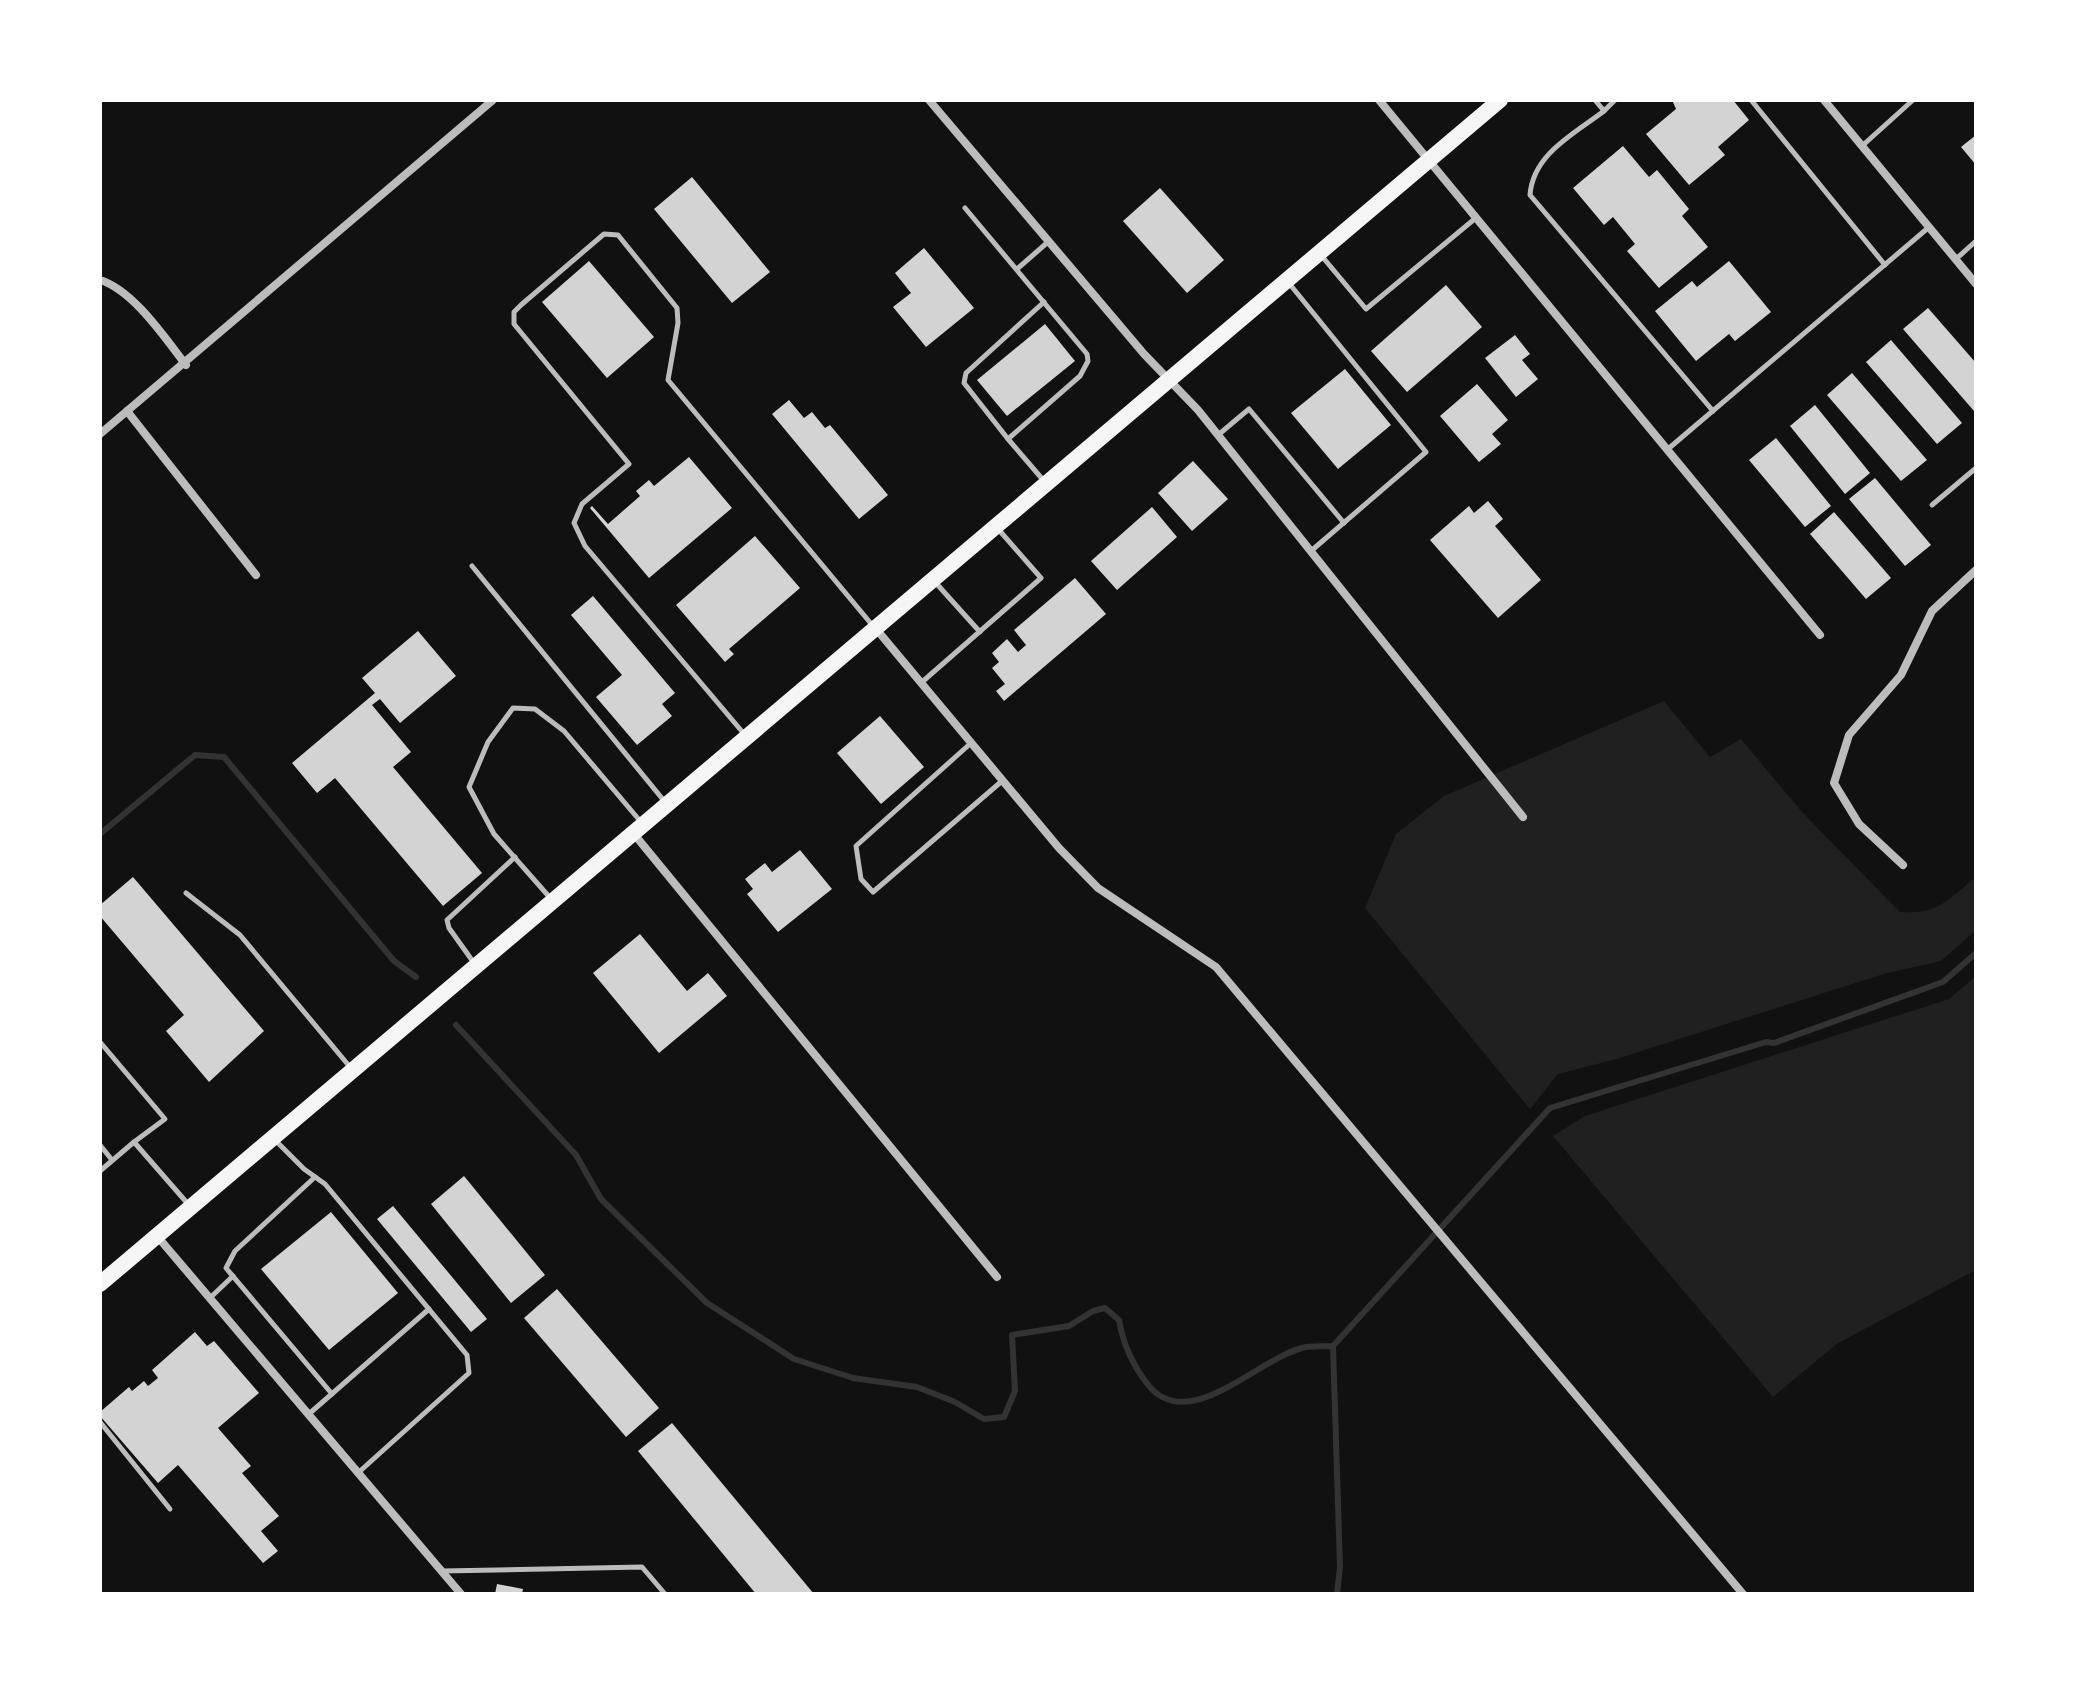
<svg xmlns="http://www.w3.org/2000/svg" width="2076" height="1694" font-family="'IBM Plex Sans',sans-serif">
	<rect width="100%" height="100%" fill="#111"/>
	<!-- green -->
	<g fill="#202020">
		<path d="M1664,701L1710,757L1741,739L1802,812L1900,912C1938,915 1949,899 1976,877V930L1941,961L1887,973L1613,1060L1558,1074L1530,1109L1365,908L1396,834L1444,796Z"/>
		<polygon points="1976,976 1976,1270 1838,1343 1773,1397 1553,1136 1585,1116 1949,999"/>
	</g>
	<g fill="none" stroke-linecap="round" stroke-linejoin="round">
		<!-- stream -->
		<g stroke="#333" stroke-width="6">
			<polyline points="100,834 195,755 224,757 394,961 416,977"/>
			<path d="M456,1025L576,1155L601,1199L707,1303L794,1359L853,1378L917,1387L955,1402L984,1419L1004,1417L1015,1391L1012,1335L1069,1326L1093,1311L1105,1308L1119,1320C1123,1344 1133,1366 1149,1386C1189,1434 1258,1359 1302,1348C1311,1345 1323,1347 1333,1346"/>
			<polyline points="1337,1594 1340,1567 1333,1346 1550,1108 1766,1042 1774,1043 1943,982 1976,953"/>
		</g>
	</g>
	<!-- building -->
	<g fill="#d3d3d3">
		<polygon points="1672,100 1733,100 1749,120 1718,147 1725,155 1689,185 1646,134 1676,109"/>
		<polygon points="1976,135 1976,165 1961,147"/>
		<polygon points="1623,146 1649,177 1657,170 1689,209 1682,216 1708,247 1659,288 1627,251 1635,244 1613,217 1604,225 1573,188"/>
		<polygon points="692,177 770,272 732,303 654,209"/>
		<polygon points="1160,188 1224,260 1187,293 1123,221"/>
		<polygon points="924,248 974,308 926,347 893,307 911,293 895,273"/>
		<polygon points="589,261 654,337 607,378 542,302"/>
		<polygon points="1729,261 1771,312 1735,341 1729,334 1696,361 1655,311 1692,281 1697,287"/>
		<polygon points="1446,285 1482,327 1407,392 1371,351"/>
		<polygon points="1928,308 1976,363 1974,411 1903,329"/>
		<polygon points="1045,324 1075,361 1007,416 977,380"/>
		<polygon points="1515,335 1530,354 1522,360 1538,379 1516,397 1485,358"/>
		<polygon points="1891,340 1962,423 1937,444 1866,362"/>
		<polygon points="1345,369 1391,425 1338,469 1291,413"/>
		<polygon points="1852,373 1927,460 1901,481 1827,395"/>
		<polygon points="1477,384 1508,420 1492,434 1501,444 1479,462 1440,416"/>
		<polygon points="789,400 804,418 812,412 825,428 830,425 888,495 859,519 772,414"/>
		<polygon points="1815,405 1870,473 1845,494 1790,426"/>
		<polygon points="1776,438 1831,506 1805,527 1749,460"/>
		<polygon points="689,457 732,508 649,578 590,508 592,506 608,524 640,496 636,491 649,480 654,486"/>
		<polygon points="1193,461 1228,499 1192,531 1158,493"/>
		<polygon points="1875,478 1931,545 1905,566 1849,499"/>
		<polygon points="1488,501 1503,519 1495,526 1541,580 1498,618 1430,540 1469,506 1474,513"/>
		<polygon points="1152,507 1177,537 1117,590 1091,561"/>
		<polygon points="1834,512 1891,578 1866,599 1810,534"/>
		<polygon points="755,536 800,588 729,649 734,654 725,662 676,605"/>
		<polygon points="1075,578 1106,614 1004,701 996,691 1005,684 992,668 999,662 992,653 1007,639 1018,652 1026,645 1014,630"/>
		<polygon points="593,596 675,693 662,704 672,716 637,745 596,697 622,675 571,615"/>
		<polygon points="418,631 456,676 400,723 380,699 372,705 411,752 393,767 482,873 443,906 335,778 317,793 292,763 375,693 362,678"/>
		<polygon points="880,716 924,767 881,804 837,753"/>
		<polygon points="800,850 832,889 778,932 747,894 753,889 745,879 765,863 772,872"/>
		<polygon points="133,877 264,1031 209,1082 166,1031 184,1015 100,916 100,905"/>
		<polygon points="640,934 687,991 708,973 727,996 659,1053 593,973"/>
		<polygon points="464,1176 545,1275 511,1303 431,1204"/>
		<polygon points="393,1206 487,1319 471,1332 377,1219"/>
		<polygon points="331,1212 398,1293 329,1350 261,1269"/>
		<polygon points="557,1289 659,1408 626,1437 524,1318"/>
		<polygon points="195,1332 207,1346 214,1341 259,1393 218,1428 251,1466 242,1473 279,1516 261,1531 278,1551 263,1563 178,1465 158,1483 100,1416 100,1412 129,1387 132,1391 144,1381 148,1386 158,1378 152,1370"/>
		<polygon points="672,1423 814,1594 756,1594 638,1451"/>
		<polygon points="497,1584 523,1589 522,1594 495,1594"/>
	</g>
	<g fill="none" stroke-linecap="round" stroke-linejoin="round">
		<!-- service -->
		<g stroke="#bcbcbc" stroke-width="5">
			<polyline points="1595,100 1604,111 1615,100"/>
			<polyline points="1751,100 1885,265"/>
			<path d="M1604,111C1574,134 1533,154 1530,195L1713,411"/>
			<polyline points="1862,146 1913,100"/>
			<polyline points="965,208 1087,354 1088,361 1080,376 1008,439 1044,481"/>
			<polyline points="1320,254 1366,309 1477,217"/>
			<polyline points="1956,259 1976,241"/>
			<polyline points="1017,269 1048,242"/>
			<polyline points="1288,282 1426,452 1311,551"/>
			<polyline points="1218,435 1249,409 1344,523"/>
			<polyline points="1008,439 964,383 966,373 1044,302"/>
			<polyline points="1668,449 1928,228"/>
			<polyline points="1932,505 1976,468"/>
			<polyline points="472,566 665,802"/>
			<polyline points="935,582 980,632"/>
			<polyline points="922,682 1041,578 999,530"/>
			<polyline points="745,735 585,546 574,523 582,504 629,464 514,324 514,312 521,305 604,234 618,235 677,308 678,323 668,380 873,626"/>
			<polyline points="971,743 856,846 861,879 873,892 1002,781"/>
			<polyline points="186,893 240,935 350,1067"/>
			<polyline points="552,900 494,834 469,787 488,742 513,708 535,709 564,731 641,822"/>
			<polyline points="474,963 449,928 447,920 515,857"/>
			<polyline points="100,1042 165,1119 134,1142"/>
			<polyline points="275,1140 304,1169 325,1184 467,1355 469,1373 359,1472"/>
			<polyline points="100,1145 112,1160"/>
			<polyline points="100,1171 134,1142 188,1204"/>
			<polyline points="315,1177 235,1251 226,1268 332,1394"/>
			<polyline points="211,1297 233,1276"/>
			<polyline points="310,1413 429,1309"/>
			<polyline points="100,1422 170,1509"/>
			<polyline points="442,1571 642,1567 665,1594"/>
		</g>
		<!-- minor -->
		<g stroke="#bcbcbc" stroke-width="8">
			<polyline points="929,100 1144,354 1198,410 1523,817"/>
			<polyline points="1379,100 1820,635"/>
			<polyline points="1824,100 1976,284"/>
			<path d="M100,280C133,290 165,338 186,365"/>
			<polyline points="127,411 256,575"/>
			<polyline points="100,434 493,100"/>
			<polyline points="877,630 1059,848 1098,888 1216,967 1743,1594"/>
			<polyline points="634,834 997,1277"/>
			<polyline points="1903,865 1859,824 1834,783 1849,735 1901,675 1932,611 1976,570"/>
			<polyline points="157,1236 461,1594"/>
		</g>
		<!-- secondary -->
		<polyline stroke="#f5f5f5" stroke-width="16" points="100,1284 1500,100"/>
	</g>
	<!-- border -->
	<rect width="2076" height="1694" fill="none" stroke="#ffffff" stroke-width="204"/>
</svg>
